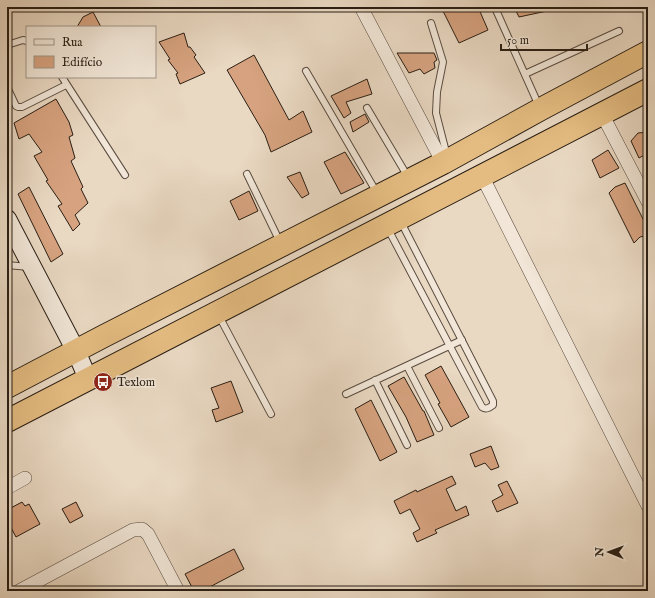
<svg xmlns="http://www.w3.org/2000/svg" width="655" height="598" font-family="'IM FELL English',serif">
	<rect width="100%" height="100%" fill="#e9d8c2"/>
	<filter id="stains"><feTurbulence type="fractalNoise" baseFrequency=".005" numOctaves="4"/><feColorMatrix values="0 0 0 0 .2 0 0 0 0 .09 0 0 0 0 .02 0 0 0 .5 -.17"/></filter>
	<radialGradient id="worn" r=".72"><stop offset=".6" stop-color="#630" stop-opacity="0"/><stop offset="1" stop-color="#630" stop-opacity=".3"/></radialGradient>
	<!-- building -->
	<g fill="#d6a27f" stroke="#291e14">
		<polygon points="441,7 478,7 488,30 459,43"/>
		<polygon points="514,7 547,7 547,11 519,17"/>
		<polygon points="93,12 101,27 77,27 83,17"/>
		<polygon points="184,33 188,47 190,47 196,55 194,57 205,73 180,84 176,74 178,73 168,60 170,59 159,42"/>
		<polygon points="397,53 434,53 437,60 434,62 435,68 424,74 420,69 409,73"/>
		<polygon points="254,55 289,120 303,111 312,132 271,152 265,135 227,70"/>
		<polygon points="367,79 372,94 346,102 351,113 344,118 331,96"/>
		<polygon points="56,99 69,122 73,135 69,137 75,158 71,161 83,187 81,189 88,203 75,215 80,224 73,231 58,206 62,204 46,181 48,180 34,156 42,152 29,134 19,139 14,123"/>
		<polygon points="365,114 369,122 353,132 350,122"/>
		<polygon points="648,132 648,153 639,158 631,141 638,133"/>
		<polygon points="608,150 619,168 600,178 592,160"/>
		<polygon points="345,152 364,183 341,194 324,162"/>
		<polygon points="300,172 309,194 302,198 287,177"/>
		<polygon points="625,183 648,229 648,235 640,237 634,243 609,193 615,187"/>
		<polygon points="29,187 63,254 51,262 18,194"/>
		<polygon points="249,191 258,211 239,220 230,201"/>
		<polygon points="441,366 469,417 451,427 438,404 440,403 425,375"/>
		<polygon points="404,377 423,411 424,411 434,435 417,442 406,417 388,386"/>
		<polygon points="231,381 243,412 216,422 212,410 219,408 211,388"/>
		<polygon points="371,400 397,452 380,461 355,409"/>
		<polygon points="491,446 499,467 491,470 485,463 475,467 470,454"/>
		<polygon points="452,476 456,484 446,489 456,511 466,506 469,515 435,530 437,533 417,542 413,533 420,529 410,509 400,514 394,501 416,490 417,492"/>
		<polygon points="507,481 518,503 497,512 492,501 503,495 498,485"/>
		<polygon points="22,502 25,506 29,504 40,524 16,537 7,520 7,510"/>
		<polygon points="76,502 83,516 70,523 62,509"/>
		<polygon points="234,549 244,569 202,591 194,591 185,574"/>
	</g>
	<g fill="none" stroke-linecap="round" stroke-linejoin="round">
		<defs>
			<g id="lane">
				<polyline points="496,10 539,106"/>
				<polyline points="431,23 443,62 437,92 436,113 447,156"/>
				<polyline points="7,45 23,40 27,41"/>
				<polyline points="306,71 377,193"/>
				<polyline points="525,74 619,31"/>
				<polyline points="62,77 125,175"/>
				<polyline points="7,87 16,106 18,107 22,107 66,85"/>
				<polyline points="367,108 408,177"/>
				<polyline points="247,174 280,242"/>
				<path d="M388,229L482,407C486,410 489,408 493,405V401L401,222"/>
				<polyline points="7,265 29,267"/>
				<polyline points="219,316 271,414"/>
				<polyline points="407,366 439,428"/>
				<polyline points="375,380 407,445"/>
				<polyline points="346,394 462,340"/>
			</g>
			<g id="street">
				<polyline points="361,7 443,163"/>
				<polyline points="602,114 648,202"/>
				<polyline points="482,176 648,506"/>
				<polyline points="7,488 25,478"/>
				<polyline points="19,591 133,530 142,529 148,534 178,591"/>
			</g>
			<polyline id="secondary" points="7,219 76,351 88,379"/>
			<g id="highway">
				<polyline points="7,387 104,336 443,163 541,109 648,52"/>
				<polyline points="7,421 648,90"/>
			</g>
		</defs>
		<!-- lane casing -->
		<use href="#lane" stroke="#594c40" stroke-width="8"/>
		<!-- street casing -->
		<use href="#street" stroke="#594c40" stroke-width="14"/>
		<!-- secondary casing -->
		<use href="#secondary" stroke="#291e14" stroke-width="20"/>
		<!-- highway casing -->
		<use href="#highway" stroke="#291e14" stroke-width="24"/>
		<!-- lane -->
		<use href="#lane" stroke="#f1e6d7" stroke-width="6"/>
		<!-- street -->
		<use href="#street" stroke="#f1e6d7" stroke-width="13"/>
		<!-- secondary -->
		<use href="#secondary" stroke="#f1e6d7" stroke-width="18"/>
		<!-- highway -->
		<use href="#highway" stroke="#e4bc81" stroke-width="22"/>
	</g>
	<!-- icons -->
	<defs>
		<symbol id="bus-disc" viewBox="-11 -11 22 22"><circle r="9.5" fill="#8f2418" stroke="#f1e6d7"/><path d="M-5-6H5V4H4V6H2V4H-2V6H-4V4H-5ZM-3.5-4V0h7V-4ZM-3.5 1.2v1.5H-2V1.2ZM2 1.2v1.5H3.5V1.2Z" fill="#fff"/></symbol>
	</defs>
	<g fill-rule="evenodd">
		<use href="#bus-disc" x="92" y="371" width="22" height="22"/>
	</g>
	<g text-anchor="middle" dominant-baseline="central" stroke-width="3.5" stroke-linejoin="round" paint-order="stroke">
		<!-- poi labels -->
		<g font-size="12" fill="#291e14" stroke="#f1e6d7" text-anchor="start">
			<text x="117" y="382">Texlom</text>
		</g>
	</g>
	<!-- margin -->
	<rect width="655" height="598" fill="none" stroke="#e9d8c2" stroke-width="24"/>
	<rect x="8" y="8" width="639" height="582" fill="none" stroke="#291e14" stroke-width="2"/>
	<rect x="12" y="12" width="631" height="574" fill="none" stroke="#291e14"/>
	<!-- legend -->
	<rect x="26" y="26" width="130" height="52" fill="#f1e6d7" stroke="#a19689"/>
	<rect x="34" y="39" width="20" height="6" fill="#f1e6d7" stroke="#a19689"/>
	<text x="62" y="46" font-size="12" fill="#291e14">Rua</text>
	<rect x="34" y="56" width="20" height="12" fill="#d6a27f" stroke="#a19689"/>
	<text x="62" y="66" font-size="12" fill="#291e14">Edifício</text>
	<!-- north arrow -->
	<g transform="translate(609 552) rotate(271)" stroke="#f1e6d7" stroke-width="3" paint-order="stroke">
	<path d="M0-3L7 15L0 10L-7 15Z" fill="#291e14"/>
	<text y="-6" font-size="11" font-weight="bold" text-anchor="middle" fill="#291e14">N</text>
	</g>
	<!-- scale -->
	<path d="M501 44v6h86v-6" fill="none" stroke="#291e14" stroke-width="2"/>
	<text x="507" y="44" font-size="12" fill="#291e14" stroke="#f1e6d7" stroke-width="3" paint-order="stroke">50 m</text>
	<rect width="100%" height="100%" filter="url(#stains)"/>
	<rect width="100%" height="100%" fill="url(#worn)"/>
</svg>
